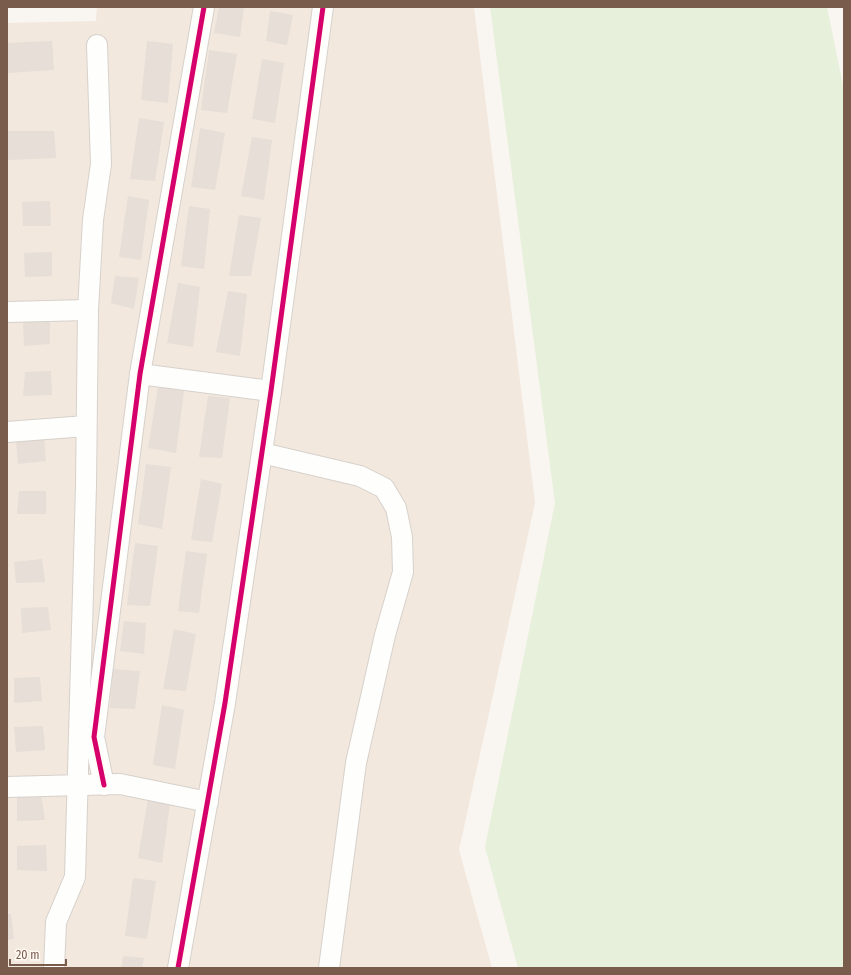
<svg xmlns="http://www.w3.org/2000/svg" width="851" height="975" font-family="'Fira Sans Condensed',sans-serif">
	<rect width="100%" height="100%" fill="#f9f5f0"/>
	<!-- residential -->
	<polygon fill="#f2e8de" points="97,7 474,7 535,503 459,850 492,968 7,968 7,23 96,21"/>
	<!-- green -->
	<polygon fill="#e7f0db" points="490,7 827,7 844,90 844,968 518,968 485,847 555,503"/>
	<!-- building -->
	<g fill="#e6ded7">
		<polygon points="219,7 244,8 240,37 214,33"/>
		<polygon points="270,11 293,15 287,45 266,41"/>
		<polygon points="52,41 54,70 7,73 7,43"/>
		<polygon points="147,41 173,44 168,103 141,100"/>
		<polygon points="209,50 237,54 227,113 201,110"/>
		<polygon points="262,59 284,63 275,123 252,119"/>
		<polygon points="139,118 164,122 155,181 130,179"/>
		<polygon points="200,128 225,133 215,190 191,187"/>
		<polygon points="7,131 54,131 56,158 7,160"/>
		<polygon points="252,137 272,140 264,200 241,196"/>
		<polygon points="128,196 149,200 141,260 119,257"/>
		<polygon points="50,201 51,226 23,226 22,202"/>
		<polygon points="189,206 210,209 204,269 181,266"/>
		<polygon points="239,215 261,218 251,276 229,276"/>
		<polygon points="52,252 52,276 25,277 24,253"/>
		<polygon points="115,276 139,278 134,309 111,303"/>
		<polygon points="178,283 200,287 193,347 167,343"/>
		<polygon points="228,291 247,294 240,356 216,352"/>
		<polygon points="50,319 50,344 24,346 23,321"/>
		<polygon points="51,371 52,395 23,396 25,372"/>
		<polygon points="158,387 184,391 176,453 148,448"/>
		<polygon points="208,396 230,398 222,458 199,457"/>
		<polygon points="44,440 46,461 18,464 16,441"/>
		<polygon points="146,464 171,467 162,529 138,524"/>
		<polygon points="201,479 222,484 212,542 191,540"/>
		<polygon points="19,491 46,491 46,514 17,514"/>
		<polygon points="135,543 158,546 150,606 127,605"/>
		<polygon points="186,551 207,554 199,613 178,611"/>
		<polygon points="42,559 45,582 16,583 14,562"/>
		<polygon points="48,607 51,630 22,633 21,608"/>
		<polygon points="124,621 146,623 144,654 120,651"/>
		<polygon points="174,629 196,634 186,691 163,689"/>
		<polygon points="113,669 140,671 135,709 110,708"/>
		<polygon points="40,677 42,701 14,703 14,678"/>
		<polygon points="162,705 184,710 175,769 153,765"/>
		<polygon points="43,726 45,750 16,752 14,727"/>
		<polygon points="41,795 45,820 17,821 17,796"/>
		<polygon points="148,799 170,803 162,863 138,858"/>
		<polygon points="46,845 47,871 17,870 17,846"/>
		<polygon points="133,878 156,881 147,939 125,936"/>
		<polygon points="7,914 11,914 14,939 7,940"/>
		<polygon points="123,956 144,958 142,968 121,968"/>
	</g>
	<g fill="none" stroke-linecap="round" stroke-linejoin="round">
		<defs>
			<g id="minor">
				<polyline points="7,312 88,310"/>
				<polyline points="140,374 271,391"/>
				<polyline points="7,432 86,426"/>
				<polyline points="262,453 360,476 384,488 396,508 402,537 403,572 385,635 356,763 329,968"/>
				<polyline points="104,785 94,737 140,374 204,7"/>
				<polyline points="7,787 120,784 208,802"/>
				<polyline points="54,968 56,922 75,877 86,486 88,310 93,220 101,164 97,45"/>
				<polyline points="178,968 225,703 271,391 323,7"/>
			</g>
		</defs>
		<!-- minor casing -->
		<use href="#minor" stroke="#d7d1cb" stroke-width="22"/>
		<!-- minor -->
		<use href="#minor" stroke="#fefefd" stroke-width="20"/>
		<defs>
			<g id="cycleway">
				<polyline points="104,785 94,737 140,374 204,7"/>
				<polyline points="178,968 225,703 271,391 323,7"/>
			</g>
		</defs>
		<!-- cycleway casing -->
		<use href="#cycleway" stroke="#fffaf3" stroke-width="8"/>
		<!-- cycleway -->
		<use href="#cycleway" stroke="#d6006c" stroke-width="5"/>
	</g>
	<!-- border -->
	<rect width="851" height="975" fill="none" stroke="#7a5c4d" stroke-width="16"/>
	<!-- scale -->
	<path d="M10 959v6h56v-6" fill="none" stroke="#7a5c4d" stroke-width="2"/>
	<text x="16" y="959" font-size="12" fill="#7a5c4d" stroke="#fffaf3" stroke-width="3" paint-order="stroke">20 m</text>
</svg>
